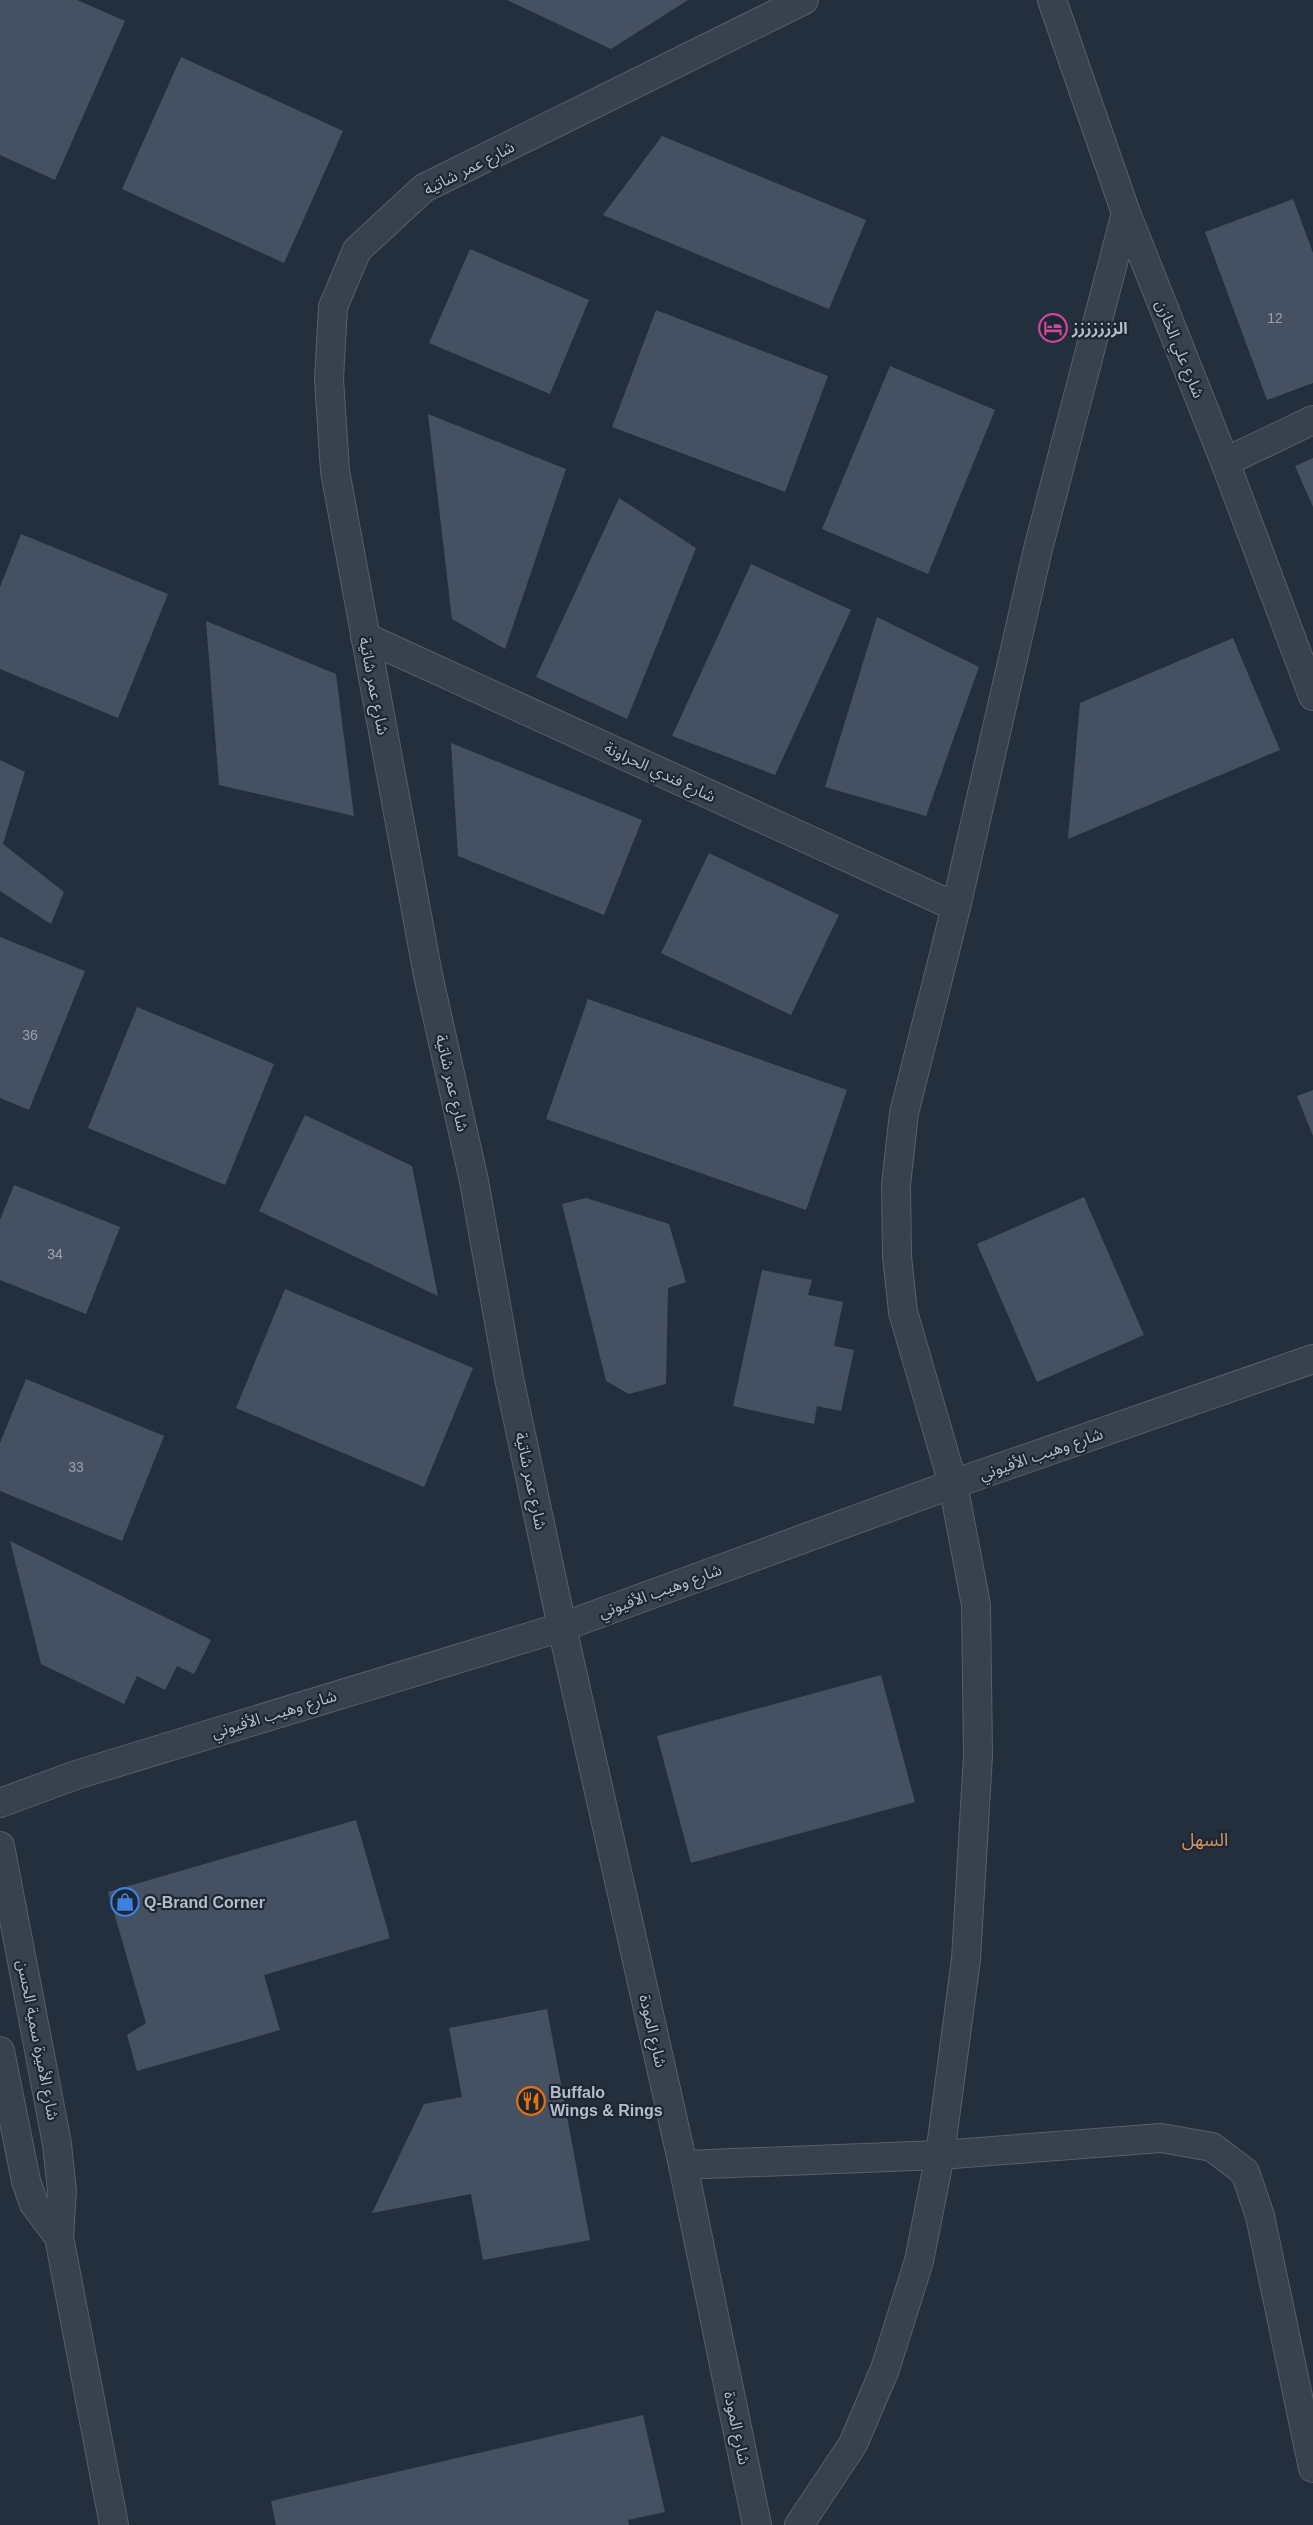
<svg xmlns="http://www.w3.org/2000/svg" width="1313" height="2525" font-family="Helvetica,'Noto Sans Arabic',sans-serif">
	<rect width="100%" height="100%" fill="#242f3e"/>
	<!-- building -->
	<g fill="#455162">
		<polygon points="0,0 77,0 125,21 55,180 0,155"/>
		<polygon points="507,0 688,0 611,49"/>
		<polygon points="181,57 343,131 284,263 122,189"/>
		<polygon points="662,136 866,220 829,309 603,215"/>
		<polygon points="1293,199 1313,253 1313,383 1267,400 1205,232"/>
		<polygon points="470,249 589,300 550,394 429,343"/>
		<polygon points="656,310 828,376 785,492 612,427"/>
		<polygon points="890,366 995,410 928,574 822,529"/>
		<polygon points="428,414 566,469 505,649 452,619"/>
		<polygon points="1313,458 1313,507 1295,466"/>
		<polygon points="619,498 696,548 627,719 536,677"/>
		<polygon points="21,534 168,594 118,718 0,669 0,587"/>
		<polygon points="751,564 851,610 775,775 672,736"/>
		<polygon points="877,617 979,667 926,816 825,787"/>
		<polygon points="206,621 336,674 354,816 219,785"/>
		<polygon points="1233,638 1280,750 1068,839 1080,703"/>
		<polygon points="451,743 642,820 604,915 458,856"/>
		<polygon points="0,760 25,772 3,844 64,892 51,924 0,891"/>
		<polygon points="709,853 839,915 791,1015 661,953"/>
		<polygon points="0,937 85,971 29,1110 0,1098"/>
		<polygon points="588,999 847,1090 806,1210 546,1119"/>
		<polygon points="137,1007 274,1064 225,1185 88,1128"/>
		<polygon points="1313,1090 1313,1136 1297,1096"/>
		<polygon points="305,1115 412,1166 438,1296 259,1211"/>
		<polygon points="14,1185 120,1227 86,1314 0,1280 0,1220"/>
		<polygon points="1084,1197 1144,1335 1037,1382 977,1244"/>
		<polygon points="586,1198 669,1224 686,1282 668,1288 666,1384 629,1394 606,1381 562,1204"/>
		<polygon points="762,1270 812,1280 808,1295 843,1302 834,1346 854,1350 841,1411 817,1406 814,1424 733,1406"/>
		<polygon points="285,1289 473,1368 424,1487 236,1408"/>
		<polygon points="26,1379 164,1436 122,1541 0,1491 0,1443"/>
		<polygon points="10,1541 211,1640 194,1674 177,1666 165,1690 137,1676 124,1704 41,1664"/>
		<polygon points="881,1675 915,1802 691,1863 657,1736"/>
		<polygon points="356,1820 390,1938 264,1975 280,2030 137,2071 127,2035 146,2023 108,1892"/>
		<polygon points="547,2009 590,2240 483,2260 471,2194 372,2213 424,2104 462,2097 449,2028"/>
		<polygon points="643,2415 665,2512 628,2520 629,2525 276,2525 271,2501"/>
	</g>
	<g fill="none" stroke-linecap="round" stroke-linejoin="round">
		<defs>
			<g id="minor">
				<polyline points="1052,0 1126,213 1225,462 1313,696"/>
				<polyline points="1225,462 1313,420"/>
				<polyline points="365,637 956,907"/>
				<polyline points="0,1803 76,1775 562,1627 953,1484 1313,1359"/>
				<polyline points="0,1846 57,2144 62,2191 59,2237 114,2525"/>
				<polyline points="0,2051 26,2181 34,2204 59,2237"/>
				<polyline points="683,2165 940,2155 1161,2138 1212,2147 1245,2172 1260,2216 1313,2468"/>
				<polyline points="757,2525 683,2165 562,1627 509,1378 474,1181 428,975 335,471 329,379 333,307 357,250 424,188 804,0"/>
				<polyline points="799,2525 853,2444 885,2369 919,2261 940,2155 966,1959 978,1756 976,1605 953,1484 903,1312 897,1256 896,1185 904,1113 956,907 1038,549 1126,213"/>
			</g>
		</defs>
		<!-- minor casing -->
		<use href="#minor" stroke="#565f6c" stroke-width="30"/>
		<!-- minor -->
		<use href="#minor" stroke="#38414e" stroke-width="28"/>
	</g>
	<!-- icons -->
	<defs>
		<symbol id="hotel-ring" viewBox="-11 -11 22 22"><circle r="9.5" fill="#1d2633" stroke="#d1479c" stroke-width="1.5"/><path d="M-6-4.5h1.5V1H6V5H4.5V3h-9V5H-6ZM-4 0a1.8 1.8 0 1 1 3.6 0ZM.5 0V-2.5h3Q6-2.5 6 0Z" fill="#d1479c"/></symbol>
		<symbol id="shop-ring" viewBox="-11 -11 22 22"><circle r="9.5" fill="#1d2633" stroke="#3f7fe0" stroke-width="1.5"/><path d="M-5-2.5h2.3a2.7 3.5 0 0 1 5.4 0H5L5.5 6h-11ZM-1.5-2.5h3a1.5 2.3 0 0 0-3 0Z" fill="#3f7fe0"/></symbol>
		<symbol id="restaurant-ring" viewBox="-11 -11 22 22"><circle r="9.5" fill="#1d2633" stroke="#e8710a" stroke-width="1.5"/><path d="M-5-6h1v4h1v-4h1v4h1v-4h1v5L-1.5 .5V6h-2V.5L-5-1ZM5-6V6H3V1.5H1.5Q1.5-4 5-6Z" fill="#e8710a"/></symbol>
	</defs>
	<g fill-rule="evenodd">
		<use href="#hotel-ring" x="1037" y="312" width="32" height="32"/>
		<use href="#shop-ring" x="109" y="1886" width="32" height="32"/>
		<use href="#restaurant-ring" x="515" y="2085" width="32" height="32"/>
	</g>
	<g text-anchor="middle" dominant-baseline="central" stroke-width="4.5" stroke-linejoin="round" paint-order="stroke">
		<!-- number labels -->
		<g font-size="14" fill="#98a1af">
			<text x="1275" y="318">12</text>
			<text x="30" y="1035">36</text>
			<text x="55" y="1254">34</text>
			<text x="76" y="1467">33</text>
		</g>
		<!-- street labels -->
		<g font-size="16" fill="#b4bcc9" stroke="#1d2633">
			<text transform="translate(469 168) rotate(-27)">شارع عمر شاتية</text>
			<text transform="translate(1180 349) rotate(68)">شارع علي الخازن</text>
			<text transform="translate(374 686) rotate(79)">شارع عمر شاتية</text>
			<text transform="translate(660 772) rotate(25)">شارع فندي الحراونة</text>
			<text transform="translate(452 1083) rotate(77)">شارع عمر شاتية</text>
			<text transform="translate(1041 1454) rotate(-19)">شارع وهيب الأفيوني</text>
			<text transform="translate(531 1481) rotate(78)">شارع عمر شاتية</text>
			<text transform="translate(660 1591) rotate(-20)">شارع وهيب الأفيوني</text>
			<text transform="translate(274 1714) rotate(-17)">شارع وهيب الأفيوني</text>
			<text transform="translate(653 2031) rotate(77)">شارع المودة</text>
			<text transform="translate(38 2040) rotate(79)">شارع الأميرة سمية الحسن</text>
			<text transform="translate(737 2428) rotate(78)">شارع المودة</text>
		</g>
		<!-- poi labels -->
		<g font-size="16" font-weight="bold" fill="#b4bcc9" stroke="#1d2633" text-anchor="start">
			<text x="1072" y="328">الززززززز</text>
			<text x="144" y="1902">Q-Brand Corner</text>
			<text x="550" y="2092">Buffalo<tspan x="550" dy="18">Wings &amp; Rings</tspan></text>
		</g>
		<!-- neighbourhood labels -->
		<g font-size="18" fill="#d59563" stroke="#1d2633">
			<text x="1205" y="1840">السهل</text>
		</g>
	</g>
</svg>
